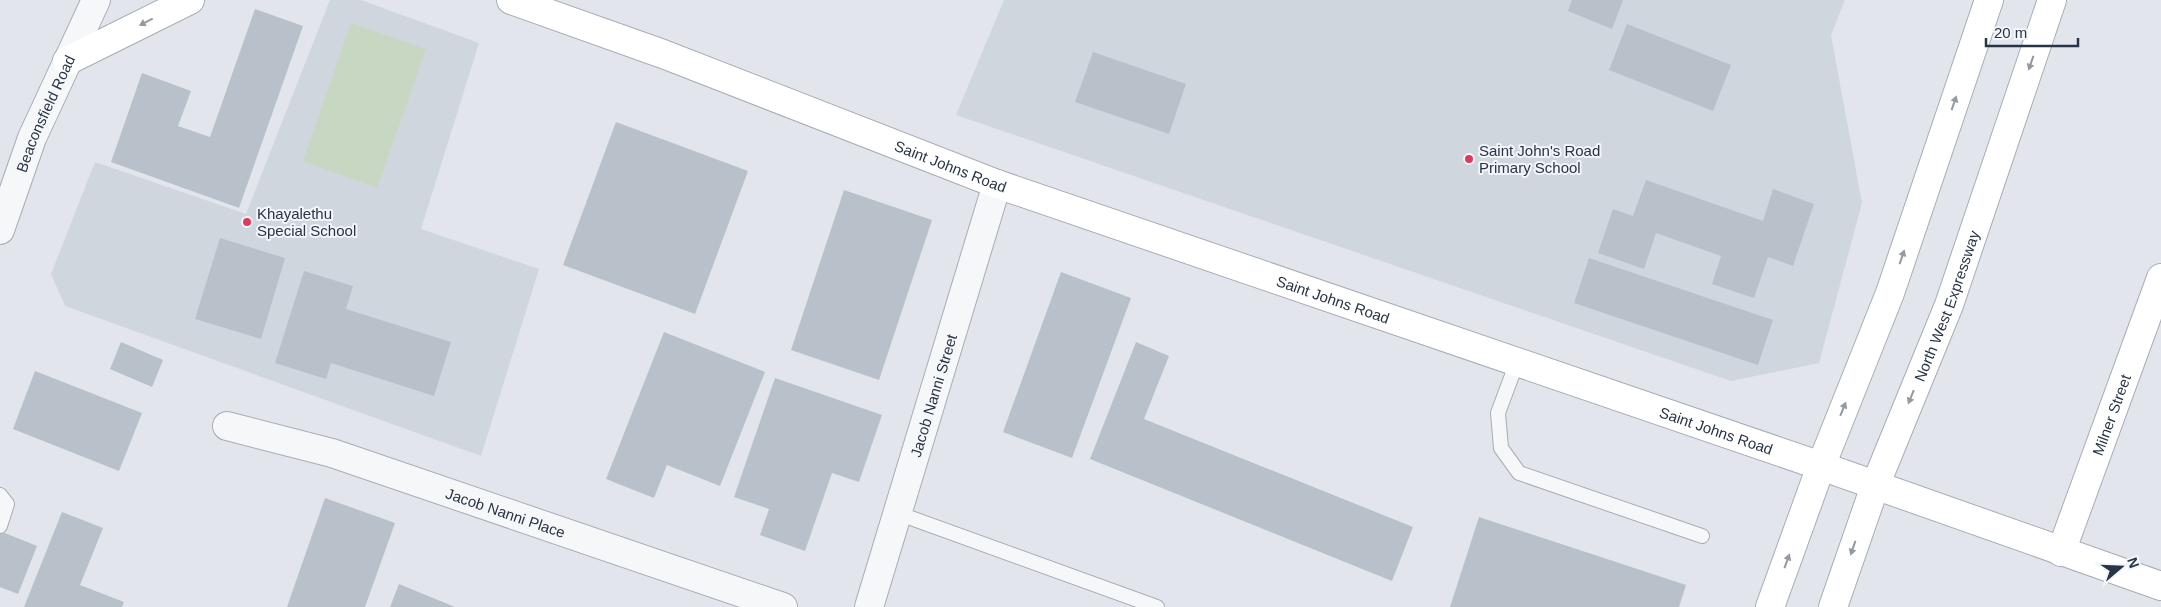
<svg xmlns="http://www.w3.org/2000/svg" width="2161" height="607" font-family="Arial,sans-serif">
	<rect width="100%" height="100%" fill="#e2e6ec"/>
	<!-- built -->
	<g fill="#cfd6de">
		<polygon points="330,0 361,0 479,43 421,229 539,269 481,456 65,306 51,274 95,162 246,214"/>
		<polygon points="1004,0 1845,0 1831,35 1862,203 1819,363 1731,381 956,115"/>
	</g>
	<!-- green -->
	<polygon fill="#c8d7c2" points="351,23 426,49 377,188 303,161"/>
	<!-- building -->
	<g fill="#b8c0ca">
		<polygon points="1572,0 1623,0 1612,29 1568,11"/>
		<polygon points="255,9 303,26 239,208 111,162 142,73 191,91 178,126 210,137"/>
		<polygon points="1627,24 1731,65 1713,111 1609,70"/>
		<polygon points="1093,52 1186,84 1169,134 1075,102"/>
		<polygon points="616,122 748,171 695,314 563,265"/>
		<polygon points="1646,180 1763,221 1773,189 1814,204 1793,266 1768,257 1754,298 1712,284 1721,256 1656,233 1644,269 1598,253 1613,209 1633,216"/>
		<polygon points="844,190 932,220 879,380 791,350"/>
		<polygon points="220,238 285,258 261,339 195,319"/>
		<polygon points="1589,258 1773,320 1758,365 1574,303"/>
		<polygon points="304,271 353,286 346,309 451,342 434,396 331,363 326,379 275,363"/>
		<polygon points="1061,272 1131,298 1072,458 1003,432"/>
		<polygon points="664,332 765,372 720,486 667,465 654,498 606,479"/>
		<polygon points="121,342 163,360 152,387 110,369"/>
		<polygon points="1136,342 1169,356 1144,419 1413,527 1392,581 1090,459"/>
		<polygon points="35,371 142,413 119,471 13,429"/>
		<polygon points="775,378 882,415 859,482 832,473 805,551 760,535 769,509 734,497"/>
		<polygon points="325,498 395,523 365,607 287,607"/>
		<polygon points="62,512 103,528 80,585 124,602 122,607 24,607"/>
		<polygon points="1479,517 1686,585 1679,607 1450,607"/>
		<polygon points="0,531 37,546 18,594 0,587"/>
		<polygon points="399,584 455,607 390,607"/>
	</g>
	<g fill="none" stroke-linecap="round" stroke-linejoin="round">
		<defs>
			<g id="lane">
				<polyline points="1517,362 1498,413 1501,448 1519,473 1702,536"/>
				<polyline points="0,495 7,504 0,526"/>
				<polyline points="897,513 1157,607"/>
			</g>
			<g id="street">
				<path id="s1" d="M0,230L32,138L96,0"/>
				<path id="s2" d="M227,426L332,453L783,607"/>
				<path id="s3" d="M869,607L997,184"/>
			</g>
			<g id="secondary">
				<path id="s4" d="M511,0L663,54L997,184L1821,466L2161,586"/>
				<polyline points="67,61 190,0"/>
				<path id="s5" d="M2061,552L2161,278"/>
				<polyline points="1770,607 1821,466 1890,293 1989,0"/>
				<path id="s6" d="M1833,607L1875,486L1949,305L2052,0"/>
			</g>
		</defs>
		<!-- lane casing -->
		<use href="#lane" stroke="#a6adb7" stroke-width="16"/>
		<!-- street casing -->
		<use href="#street" stroke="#a6adb7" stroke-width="30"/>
		<!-- secondary casing -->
		<use href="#secondary" stroke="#a6adb7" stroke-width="30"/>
		<!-- lane -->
		<use href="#lane" stroke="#f5f7f9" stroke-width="14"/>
		<!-- street -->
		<use href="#street" stroke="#f5f7f9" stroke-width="28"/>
		<!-- secondary -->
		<use href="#secondary" stroke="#fff" stroke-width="28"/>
	</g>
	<!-- one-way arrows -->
	<defs><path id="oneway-solid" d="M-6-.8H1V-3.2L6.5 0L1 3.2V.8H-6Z" transform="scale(1.25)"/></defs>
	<g fill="#949aa2">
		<use href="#oneway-solid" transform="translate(146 22) rotate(153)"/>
		<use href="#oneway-solid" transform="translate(2031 63) rotate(109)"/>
		<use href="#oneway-solid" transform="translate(1954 103) rotate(-71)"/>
		<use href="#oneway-solid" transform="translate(1902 257) rotate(-71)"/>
		<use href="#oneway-solid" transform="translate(1911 397) rotate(112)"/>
		<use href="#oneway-solid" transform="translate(1843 409) rotate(-68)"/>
		<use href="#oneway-solid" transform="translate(1853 548) rotate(109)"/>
		<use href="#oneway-solid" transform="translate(1787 561) rotate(-70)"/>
	</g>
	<!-- markers -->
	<g fill="#de3a5d" stroke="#f2f5f9" stroke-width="2">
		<circle cx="1469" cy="159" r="5"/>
		<circle cx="247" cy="222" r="5"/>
	</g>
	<g text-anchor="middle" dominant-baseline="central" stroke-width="4" stroke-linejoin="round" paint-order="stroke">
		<!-- street labels -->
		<g font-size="15" fill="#283546" stroke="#f2f5f9">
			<text stroke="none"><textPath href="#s1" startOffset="125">Beaconsfield Road</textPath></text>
			<text stroke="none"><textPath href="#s4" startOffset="470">Saint Johns Road</textPath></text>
			<text stroke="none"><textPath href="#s4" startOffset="875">Saint Johns Road</textPath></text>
			<text stroke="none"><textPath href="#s6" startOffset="322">North West Expressway</textPath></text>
			<text stroke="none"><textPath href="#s3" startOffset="221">Jacob Nanni Street</textPath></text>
			<text stroke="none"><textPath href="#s5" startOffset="146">Milner Street</textPath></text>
			<text stroke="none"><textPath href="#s4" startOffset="1280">Saint Johns Road</textPath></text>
			<text stroke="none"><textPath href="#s2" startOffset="292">Jacob Nanni Place</textPath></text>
		</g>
		<!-- poi labels -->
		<g font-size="15" fill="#283546" stroke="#f2f5f9" text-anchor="start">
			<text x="1479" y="150">Saint John's Road<tspan x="1479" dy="17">Primary School</tspan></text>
			<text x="257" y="213">Khayalethu<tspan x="257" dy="17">Special School</tspan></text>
		</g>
	</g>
	<!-- north arrow -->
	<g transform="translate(2121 567) rotate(71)" stroke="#f2f5f9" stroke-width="4" paint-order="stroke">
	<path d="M0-4L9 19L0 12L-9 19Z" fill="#283546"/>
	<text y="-8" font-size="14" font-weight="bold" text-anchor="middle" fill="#283546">N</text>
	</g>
	<!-- scale -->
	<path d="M1986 38v8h92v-8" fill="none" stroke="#283546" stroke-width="2.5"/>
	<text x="1994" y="38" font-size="15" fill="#283546" stroke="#f2f5f9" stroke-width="4" paint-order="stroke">20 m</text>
</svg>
